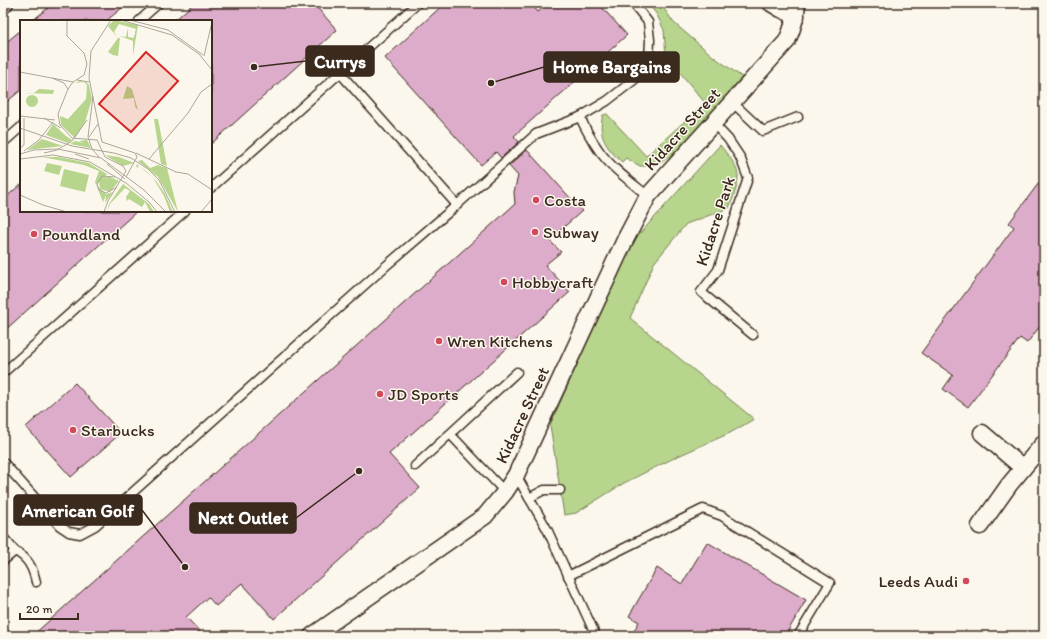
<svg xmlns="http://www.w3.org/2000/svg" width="1047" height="639" font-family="Itim,sans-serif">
	<rect width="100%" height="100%" fill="#fbf7ec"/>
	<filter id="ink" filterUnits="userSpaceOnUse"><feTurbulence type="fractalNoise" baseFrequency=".025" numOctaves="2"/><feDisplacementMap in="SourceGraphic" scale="8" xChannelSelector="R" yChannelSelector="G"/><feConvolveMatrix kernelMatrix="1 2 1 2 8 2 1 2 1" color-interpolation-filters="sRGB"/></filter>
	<g filter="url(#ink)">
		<!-- green -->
		<g fill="#b7d58d" stroke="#798056">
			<path d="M648,3H660L674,23L714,57L742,77L683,146L670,157L652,166H640L626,158L622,162C607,149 597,136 603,115L607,114L646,156L705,103L673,64L668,68L663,62L665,60L666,57L664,30L657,15Z"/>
			<path d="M720,145C727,154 736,163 738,175C739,183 732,201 729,208L686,224L654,263L630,318L754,419L730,433L678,456L624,483L576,513L564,515L550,425L611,289L634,240Z"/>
		</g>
		<!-- building -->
		<g fill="#deaccb" stroke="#3b2a1e">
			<polygon points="54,3 128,3 106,21 32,21"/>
			<polygon points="194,3 313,3 337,30 211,144 211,21 174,21"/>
			<polygon points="445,3 530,3 538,12 549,3 598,3 627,35 514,136 519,142 501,158 496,152 481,165 385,58"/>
			<polygon points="21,30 21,90 3,105 3,45"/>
			<polygon points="527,150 582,211 549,240 561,252 545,265 570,292 389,454 420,488 274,619 242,583 216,606 208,597 186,617 204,636 32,636 515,204 514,192 518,176 509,166"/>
			<polygon points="1044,176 1044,321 1027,343 1020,338 968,407 943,389 953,375 921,353 1014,227 1009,223"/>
			<polygon points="21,184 21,211 137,211 3,332 3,200"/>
			<polygon points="75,383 121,433 71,477 26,427"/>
			<polygon points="707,542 806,600 785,636 631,636 639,622 629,616 657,568 682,584"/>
		</g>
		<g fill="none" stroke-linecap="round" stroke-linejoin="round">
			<defs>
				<g id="service">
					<path d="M633,3L648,22L650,40L649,59L634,80L607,101L580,117C585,128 591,139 598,149C610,167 631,182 648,196"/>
					<polyline points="139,21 159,3"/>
					<polyline points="340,73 418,3"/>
					<polyline points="732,102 763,131 798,117"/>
					<polyline points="713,123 728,139 740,157 748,178 718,270 701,292 753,335"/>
					<polyline points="3,143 21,127"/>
					<polyline points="457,205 536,134 580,117"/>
					<polyline points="3,373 185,211"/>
					<polyline points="450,434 505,492"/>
					<polyline points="3,462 60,526 69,532 80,534 95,526 387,265 457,205 340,73 211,188"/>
					<polyline points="415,466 517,372"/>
					<polyline points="516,475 547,529 596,636"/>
					<polyline points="529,498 544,490 560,490"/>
					<polyline points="3,537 15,551 3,561"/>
					<path d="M15,551C28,558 33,568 36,582"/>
					<polyline points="568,576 703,509 722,516 830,583 798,636"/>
				</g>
				<g id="minor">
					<polyline points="771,3 781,9 796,16"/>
					<polyline points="3,5 5,3"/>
					<polyline points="982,433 1023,468"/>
					<polyline points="980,526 1009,485 1044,443"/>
					<path d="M312,636L485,516L505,492L516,475L625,240L648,196L787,41C793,28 796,18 797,3"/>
				</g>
			</defs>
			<!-- service casing -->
			<use href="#service" stroke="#3b2a1e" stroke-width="11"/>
			<!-- minor casing -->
			<use href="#minor" stroke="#3b2a1e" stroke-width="19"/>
			<!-- service -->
			<use href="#service" stroke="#fbf7ec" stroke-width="8"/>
			<!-- minor -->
			<use href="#minor" stroke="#fbf7ec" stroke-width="16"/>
		</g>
	</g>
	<!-- markers -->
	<g fill="#d1495b" stroke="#fbf7ec" stroke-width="1.5">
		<circle cx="536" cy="200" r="4"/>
		<circle cx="535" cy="232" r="4"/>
		<circle cx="34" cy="234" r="4"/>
		<circle cx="504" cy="282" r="4"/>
		<circle cx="439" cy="341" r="4"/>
		<circle cx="380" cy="394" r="4"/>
		<circle cx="73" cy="430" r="4"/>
		<circle cx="966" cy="581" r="4"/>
	</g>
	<g text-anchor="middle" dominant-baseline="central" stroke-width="3" stroke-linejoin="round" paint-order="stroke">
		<!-- street labels -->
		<g font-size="17" fill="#3b2a1e" stroke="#fbf7ec">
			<text transform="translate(682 129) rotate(-48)">Kidacre Street</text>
			<text transform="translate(715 221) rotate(-72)">Kidacre Park</text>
			<text transform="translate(522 415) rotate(-65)">Kidacre Street</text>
		</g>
		<!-- poi labels -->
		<g font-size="17" fill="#3b2a1e" stroke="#fbf7ec" text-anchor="start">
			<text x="544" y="200">Costa</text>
			<text x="543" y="232">Subway</text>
			<text x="42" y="234">Poundland</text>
			<text x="512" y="282">Hobbycraft</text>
			<text x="447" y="341">Wren Kitchens</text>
			<text x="388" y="394">JD Sports</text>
			<text x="81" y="430">Starbucks</text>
			<text x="958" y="581" text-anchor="end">Leeds Audi</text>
		</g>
	</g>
	<!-- overview -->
	<g transform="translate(20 20)">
		<rect width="192" height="192" fill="#fbf7ec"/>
		<path d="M94,0L118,5L113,36V21L100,16L106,17L108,8V17L114,18V15H110H115V12L110,11L115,12L116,9L99,4L94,12L97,17L88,6ZM98,18H100L98,36L93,35L88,32ZM60,61L66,62L69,65L72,79L65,102L55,118L41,105L40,96L48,99L66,79L67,65L64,62L54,63ZM107,66L112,69L118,90L115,87L114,78L103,79ZM19,69L34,70L33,74L4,73H14ZM6 81a6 6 0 1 1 12 0a6 6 0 1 1-12 0ZM134,99H138L147,146L141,144ZM33,104L46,116L52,120L48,123L26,115ZM22,119L43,126L7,130ZM67,120L71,128L50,124L55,121L64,123L59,121ZM85,135L99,137L114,143L103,146ZM22,137H39L69,143L87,154L76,165L86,174L93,172L85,183L86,175L83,182L75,162L79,151L64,145ZM122,140L130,148L138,145L147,148L158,192L138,157L118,141ZM27,143L42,146L39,155L24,151ZM116,144L127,152L136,161L145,174L153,192H150L144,176L133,158L119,146L117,148ZM44,149L69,155L65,172L40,166ZM82,157H90L99,161L90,172L80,169L79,161ZM103,164L129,184L134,192H130L125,182L122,187L109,179L107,181L106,177L110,171L105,168L90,184L87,192L89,184Z" fill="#b7d58d"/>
		<path fill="none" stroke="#aea59a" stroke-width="1" d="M47,0V16L64,33L67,44L64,55L53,62L48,69L38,94L40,105L52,118L77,120L85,137L103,146L106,151L88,181L84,192M91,0L71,31L69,58L82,122L115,133L117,137L106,157M101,0L152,15L179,34L192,50M110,0L148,10L183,35M184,36L192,2M0,52L53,62M32,58L44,63L48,69M57,60L69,62M73,76L68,117L72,129L79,137M0,96L35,100M24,98L41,108M0,108L52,126L94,133L111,138L128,149L139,160L155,192M69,117L78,104M0,128L4,125V98M4,131L19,120L33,102M24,133L37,130L52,121L67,100M116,133L156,152L168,154L192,170M0,134L14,130L38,129L81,138L124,170L146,192M55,134L69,139M0,139L33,135L70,142L106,163L129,182L137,192M129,139L168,93L181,72L192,64M87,144L105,159M95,157L82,156L77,164L79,170L86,173L97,167M0,175L23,185L47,192M181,192L192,179"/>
		<path fill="#d62828" fill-opacity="0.15" stroke="#d62828" stroke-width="2" d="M126,32L158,61L111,112L79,84Z"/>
		<rect width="192" height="192" fill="none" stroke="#3b2a1e" stroke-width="2"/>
	</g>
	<!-- callouts -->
	<path fill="none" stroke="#3b2a1e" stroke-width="1.5" d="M254 67L306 61M491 83L544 67M185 567L142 510M359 471L296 518"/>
	<g fill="#3b2a1e" stroke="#fbf7ec" stroke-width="1.5">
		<circle cx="254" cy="67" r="4"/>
		<circle cx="491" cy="83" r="4"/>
		<circle cx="185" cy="567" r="4"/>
		<circle cx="359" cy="471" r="4"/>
	</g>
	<g fill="#3b2a1e" stroke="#3b2a1e" stroke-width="1.5">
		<rect x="306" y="46" width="68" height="30" rx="4"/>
		<rect x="544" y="52" width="135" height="30" rx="4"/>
		<rect x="14" y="495" width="128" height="30" rx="4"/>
		<rect x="190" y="503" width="106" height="30" rx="4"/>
	</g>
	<g font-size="18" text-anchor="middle" font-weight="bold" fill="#fff">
		<text x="340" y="68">Currys</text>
		<text x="612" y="73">Home Bargains</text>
		<text x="78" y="517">American Golf</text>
		<text x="243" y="524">Next Outlet</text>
	</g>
	<!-- margin -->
	<rect width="1047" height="639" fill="none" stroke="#fbf7ec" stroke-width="16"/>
	<rect x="8" y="8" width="1031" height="623" fill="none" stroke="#3b2a1e" stroke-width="1.5" filter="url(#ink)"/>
	<!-- scale -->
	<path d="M20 613v6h58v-6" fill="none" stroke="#3b2a1e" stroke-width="2"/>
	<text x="26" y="613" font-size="12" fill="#3b2a1e" stroke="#fbf7ec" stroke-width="3" paint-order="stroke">20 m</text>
</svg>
